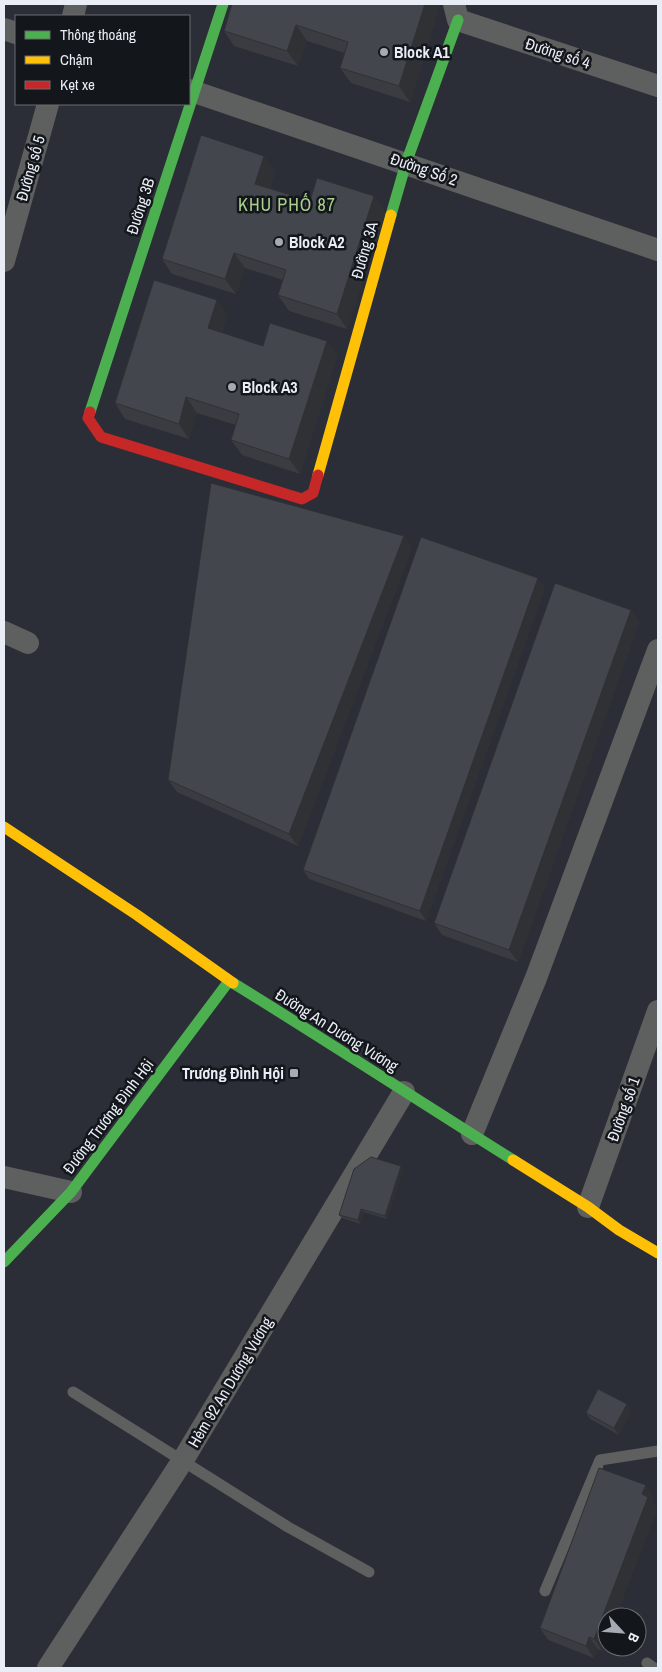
<svg xmlns="http://www.w3.org/2000/svg" width="662" height="1672" font-family="'Archivo Narrow',sans-serif">
	<rect width="100%" height="100%" fill="#2b2e36"/>
	<g fill="none" stroke-linecap="round" stroke-linejoin="round">
		<!-- lane -->
		<g stroke="#5e5f5f" stroke-width="11">
			<polyline points="73,1392 288,1527 369,1572"/>
			<polyline points="545,1591 600,1460 658,1451"/>
			<polyline points="647,1663 654,1668"/>
		</g>
		<!-- street -->
		<g stroke="#5e5f5f" stroke-width="22">
			<polyline points="454,4 458,20 658,86"/>
			<polyline points="73,16 76,4"/>
			<polyline points="4,29 16,33"/>
			<polyline points="189,90 658,250"/>
			<polyline points="4,261 48,104"/>
			<polyline points="4,632 28,643"/>
			<polyline points="472,1134 536,978 658,650"/>
			<polyline points="4,1177 71,1192"/>
			<polyline points="588,1207 658,1011"/>
			<polyline points="48,1668 183,1460 404,1092"/>
		</g>
		<!-- fast -->
		<g stroke="#4caf50" stroke-width="11">
			<polyline points="391,215 406,163 458,20"/>
			<polyline points="90,412 223,4"/>
			<path d="M233,983C327,1041 419,1101 513,1160"/>
			<polyline points="4,1262 71,1192 229,981"/>
		</g>
		<!-- slow -->
		<g stroke="#ffc107" stroke-width="11">
			<polyline points="318,475 391,215"/>
			<polyline points="4,827 137,915 233,983"/>
			<polyline points="513,1160 588,1207 619,1230 658,1253"/>
		</g>
		<!-- jam -->
		<polyline stroke="#c62828" stroke-width="11" points="90,412 88,418 101,437 302,499 313,493 318,475"/>
	</g>
	<!-- wall -->
	<g fill="#3a3c41">
		<polygon points="440,4 410,102 351,83 340,68 345,53 307,41 298,66 234,46 224,31"/>
		<polygon points="275,171 270,188 310,201 374,196 385,212 347,329 289,311 278,295 283,280 245,268 236,294 172,274 162,259"/>
		<polygon points="228,315 222,333 263,346 327,341 337,356 300,474 242,455 231,440 236,425 197,413 189,439 125,419 115,403"/>
		<polygon points="404,536 412,548 298,846 177,792 168,780"/>
		<polygon points="545,588 426,921 309,879 303,870"/>
		<polygon points="631,610 639,622 518,962 442,935 434,923"/>
		<polygon points="403,1170 387,1219 364,1212 360,1224 342,1218 339,1215"/>
		<polygon points="627,1404 631,1411 619,1435 590,1419 586,1413"/>
		<polygon points="654,1497 652,1502 657,1509 602,1651 598,1649 594,1658 548,1640 540,1628"/>
	</g>
	<!-- shaded-wall -->
	<g fill="#2f3135">
		<polygon points="425,4 440,4 410,102 399,86"/>
		<polygon points="296,25 307,41 298,66 287,51"/>
		<polygon points="264,156 275,171 266,199 255,184"/>
		<polygon points="374,196 385,212 347,329 337,314"/>
		<polygon points="234,253 245,268 236,294 225,279"/>
		<polygon points="217,300 228,315 219,344 208,328"/>
		<polygon points="327,341 337,356 300,474 289,459"/>
		<polygon points="186,397 197,413 189,439 179,424"/>
		<polygon points="404,536 412,548 298,846 289,834"/>
		<polygon points="538,578 545,588 426,921 420,911"/>
		<polygon points="631,610 639,622 518,962 509,950"/>
		<polygon points="401,1166 403,1170 387,1219 385,1216"/>
		<polygon points="361,1209 364,1212 360,1224 358,1220"/>
		<polygon points="627,1404 631,1411 619,1435 614,1428"/>
		<polygon points="646,1485 654,1497 652,1502 657,1509 615,1617 607,1617 607,1638 602,1651 594,1639"/>
		<polygon points="589,1637 598,1649 594,1658 586,1646"/>
	</g>
	<!-- building -->
	<g fill="#43464c" stroke="#2f3135">
		<polygon points="232,4 425,4 399,86 340,68 348,42 296,25 287,51 224,31"/>
		<polygon points="201,135 264,156 255,184 310,201 317,178 374,196 337,314 278,295 286,270 234,253 225,279 162,259"/>
		<polygon points="154,280 217,300 208,328 263,346 270,323 327,341 289,459 231,440 239,414 186,397 179,424 115,403"/>
		<polygon points="211,483 404,536 289,834 168,780"/>
		<polygon points="421,537 538,578 420,911 303,870"/>
		<polygon points="555,583 631,610 509,950 434,923"/>
		<polygon points="658,1067 658,1075 656,1074"/>
		<polygon points="371,1157 401,1166 385,1216 361,1209 358,1220 339,1215 354,1169"/>
		<polygon points="598,1389 627,1404 614,1428 586,1413"/>
		<polygon points="599,1468 646,1485 642,1494 648,1497 594,1639 589,1637 586,1646 540,1628"/>
	</g>
	<!-- markers -->
	<g fill="#a6aab2" stroke="#13161b" stroke-width="2">
		<circle cx="384" cy="52" r="5"/>
		<circle cx="279" cy="242" r="5"/>
		<circle cx="232" cy="387" r="5"/>
		<rect x="289" y="1068" width="10" height="10" rx="2.5"/>
	</g>
	<g text-anchor="middle" dominant-baseline="central" stroke-width="5" stroke-linejoin="round" paint-order="stroke">
		<!-- poi labels -->
		<g font-size="16" font-weight="bold" fill="#e9edf5" stroke="#13161b" text-anchor="start">
			<text x="394" y="52">Block A1</text>
			<text x="289" y="242">Block A2</text>
			<text x="242" y="387">Block A3</text>
			<text x="284" y="1073" text-anchor="end">Trương Đình Hội</text>
		</g>
		<!-- street labels -->
		<g font-size="16" fill="#e9edf5" stroke="#13161b">
			<text transform="translate(558 53) rotate(18)">Đường số 4</text>
			<text transform="translate(30 168) rotate(-74)">Đường số 5</text>
			<text transform="translate(424 169) rotate(19)">Đường Số 2</text>
			<text transform="translate(140 206) rotate(-72)">Đường 3B</text>
			<text transform="translate(364 250) rotate(-74)">Đường 3A</text>
			<text transform="translate(337 1030) rotate(32)">Đường An Dương Vương</text>
			<text transform="translate(623 1109) rotate(-70)">Đường số 1</text>
			<text transform="translate(108 1116) rotate(-53)">Đường Trương Đình Hội</text>
			<text transform="translate(230 1382) rotate(-59)">Hẻm 92 An Dương Vương</text>
		</g>
		<!-- neighbourhood labels -->
		<g font-size="18" letter-spacing="1" fill="#aad08c" stroke="#13161b">
			<text x="287" y="204">KHU PHỐ 87</text>
		</g>
	</g>
	<!-- border -->
	<rect width="662" height="1672" fill="none" stroke="#e9edf5" stroke-width="10"/>
	<!-- legend -->
	<rect x="15" y="15" width="175" height="90" fill="#13161b" stroke="#696c72"/>
	<rect x="25" y="31" width="25" height="8" fill="#4caf50" stroke="#696c72"/>
	<text x="60" y="40" font-size="15" fill="#e9edf5">Thông thoáng</text>
	<rect x="25" y="56" width="25" height="8" fill="#ffc107" stroke="#696c72"/>
	<text x="60" y="65" font-size="15" fill="#e9edf5">Chậm</text>
	<rect x="25" y="81" width="25" height="8" fill="#c62828" stroke="#696c72"/>
	<text x="60" y="90" font-size="15" fill="#e9edf5">Kẹt xe</text>
	<!-- north arrow -->
	<g transform="translate(622 1632) rotate(116)"><circle r="24" fill="#13161b" stroke="#696c72"/>
	<path d="M0-4L9 19L0 12L-9 19Z" fill="#a6aab2"/>
	<text y="-8" font-size="14" font-weight="bold" text-anchor="middle" fill="#e9edf5">B</text>
	</g>
</svg>
